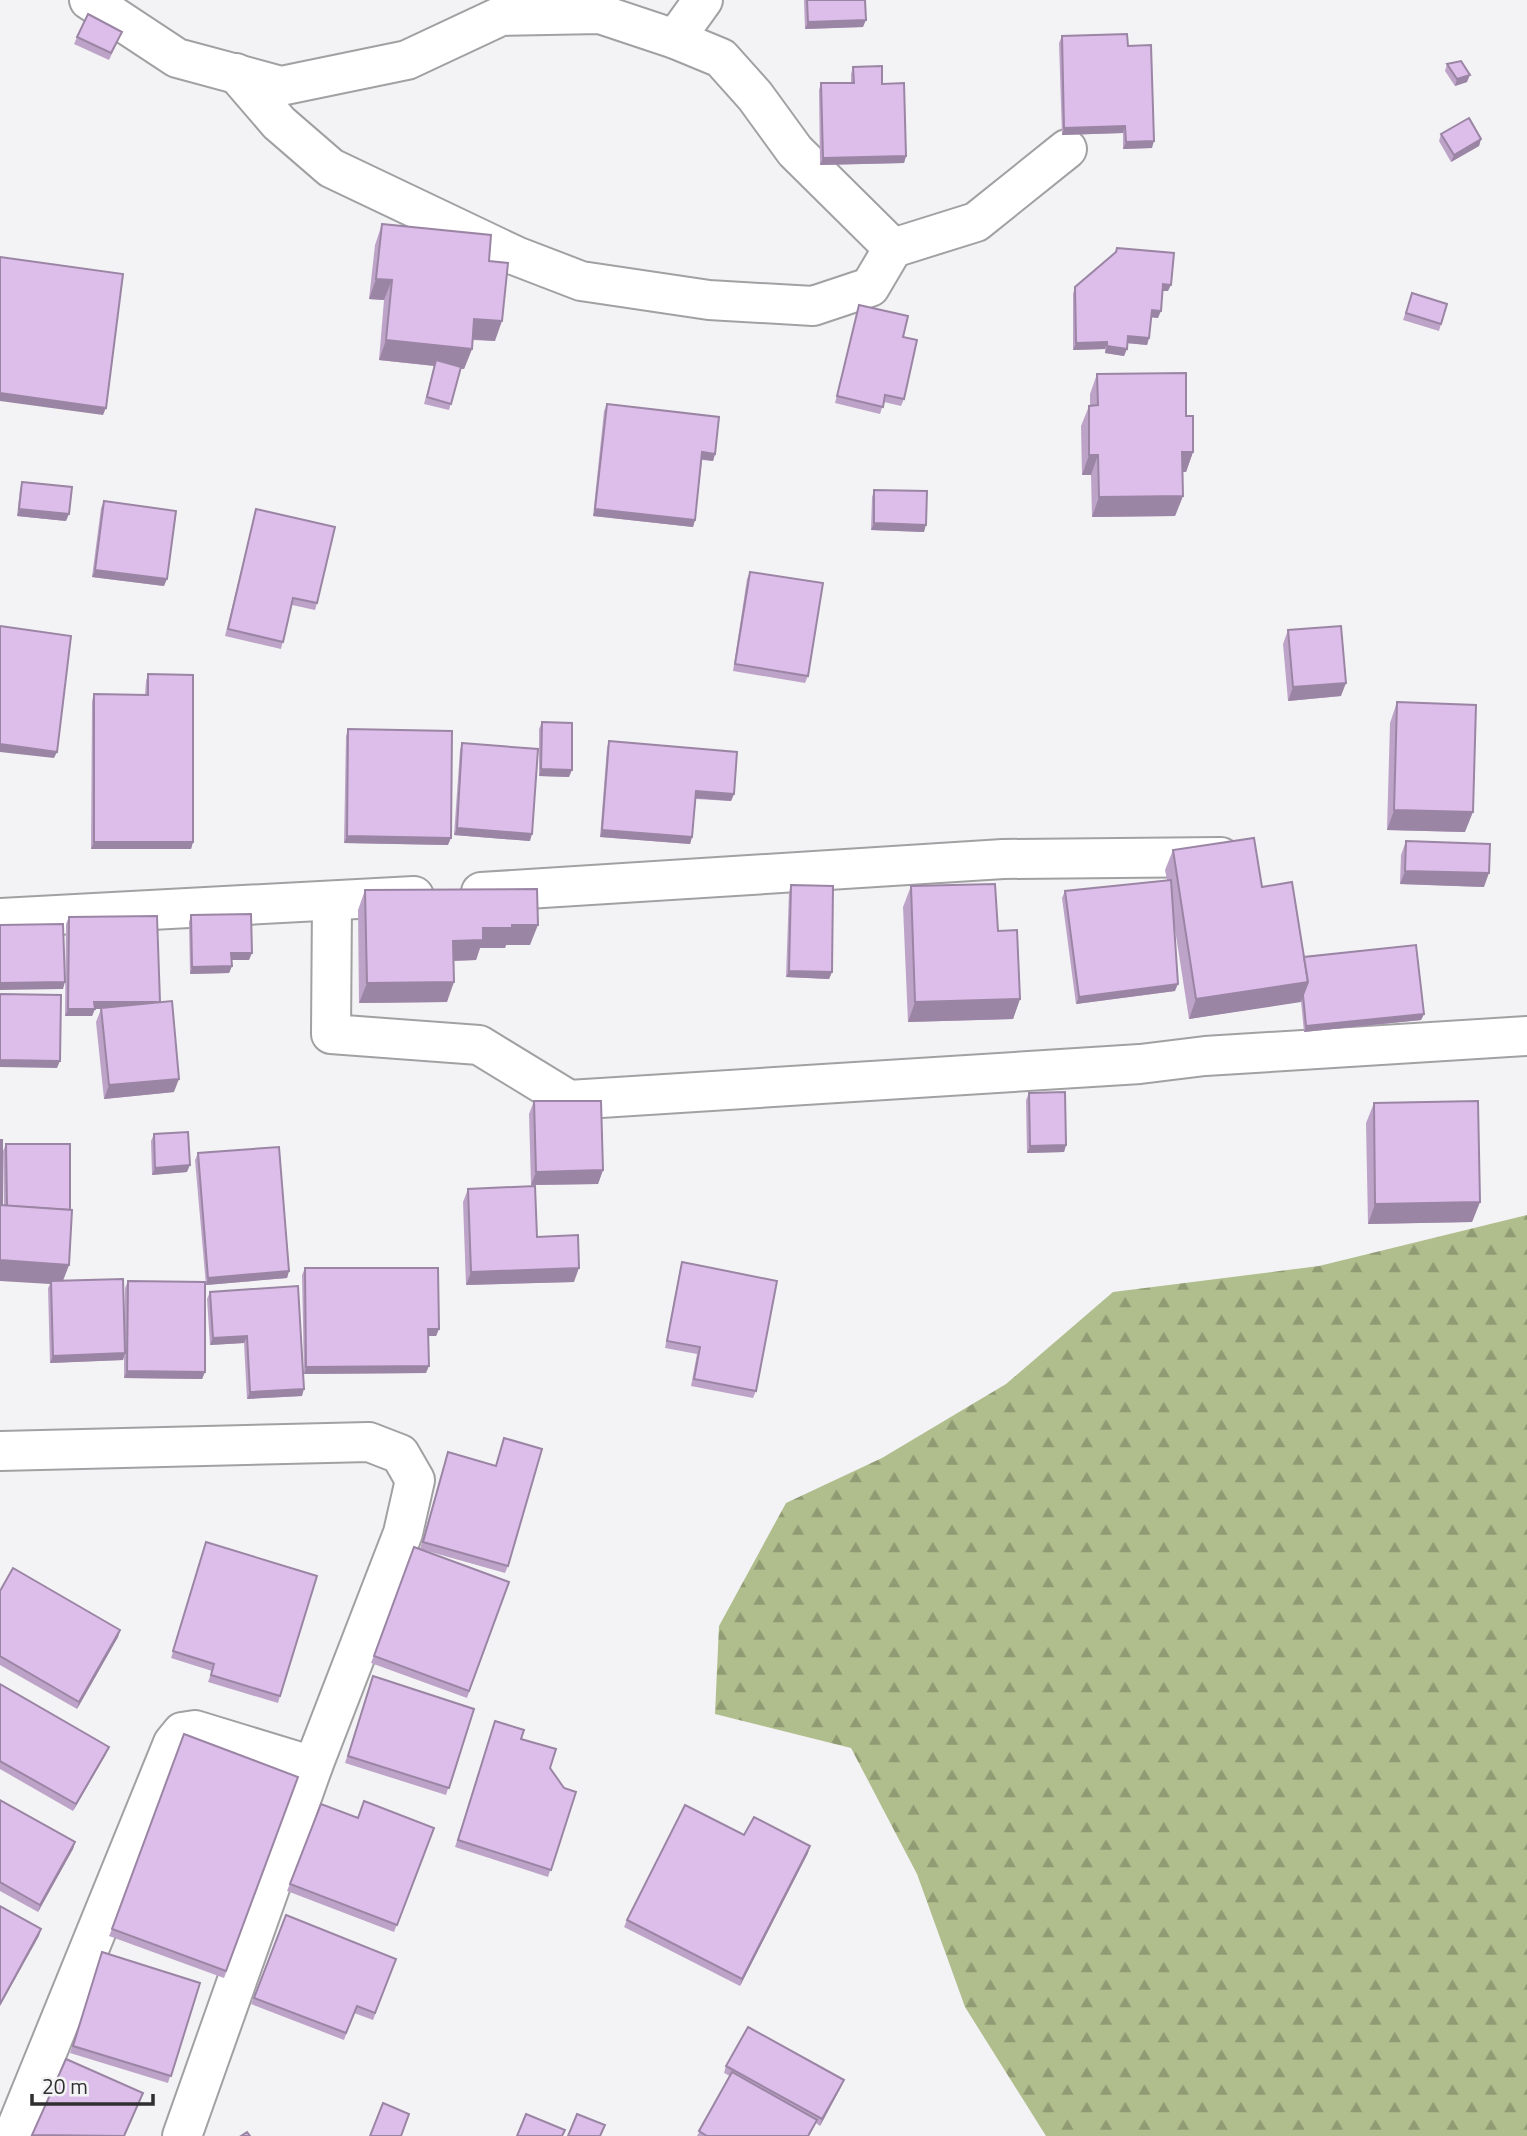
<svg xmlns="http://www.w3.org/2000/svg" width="1527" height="2136" font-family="'Titillium Web',sans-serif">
	<defs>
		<pattern id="forest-firs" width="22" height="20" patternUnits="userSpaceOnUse" patternTransform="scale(1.75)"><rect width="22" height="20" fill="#b0be8d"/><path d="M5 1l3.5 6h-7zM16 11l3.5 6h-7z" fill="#909b74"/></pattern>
	</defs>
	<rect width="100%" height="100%" fill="#f3f3f5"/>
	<!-- forest -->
	<polygon fill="url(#forest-firs)" points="1527,1215 1527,2136 1046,2136 965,2007 917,1874 851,1748 715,1714 719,1626 786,1503 882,1458 1006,1384 1113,1292 1319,1266"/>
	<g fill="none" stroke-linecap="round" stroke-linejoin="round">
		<defs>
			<g id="street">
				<polyline points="89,0 177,58 281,86 407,60 501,16 600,14 675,39 721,58 755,96 795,151 893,248"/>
				<polyline points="675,39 703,0"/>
				<polyline points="236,73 279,123 331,168 516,256 581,281 709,300 813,306 870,287 893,248 976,222 1067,149"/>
				<polyline points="481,892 1003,859 1221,857"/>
				<polyline points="332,902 331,1034 479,1045 569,1100 1140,1064 1205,1056 1527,1036"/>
				<polyline points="0,918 414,896"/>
				<polyline points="0,1451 369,1442 400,1454 415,1480 403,1533 313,1766 182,2136"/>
				<polyline points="13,2136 173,1743 182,1732 195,1730 313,1766"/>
			</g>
		</defs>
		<!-- street casing -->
		<use href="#street" stroke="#a1a1a3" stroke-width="42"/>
		<!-- street -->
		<use href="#street" stroke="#fff" stroke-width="38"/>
	</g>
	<!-- wall -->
	<g fill="#bea3c9">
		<polygon points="804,0 865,0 863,27 805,29"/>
		<polygon points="1062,36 1152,148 1123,149 1123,133 1062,135 1059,43"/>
		<polygon points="77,37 119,39 109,60 74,44"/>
		<polygon points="1447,64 1467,82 1455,86 1445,71"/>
		<polygon points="853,67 882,84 906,156 904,163 820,165 819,90 821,83 851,83 851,74"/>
		<polygon points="1441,134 1481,139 1479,146 1451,162 1439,141"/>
		<polygon points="382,224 489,261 495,341 472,340 472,349 464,369 460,368 449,410 424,404 434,366 379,360 384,300 369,299 375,245"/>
		<polygon points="1117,248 1168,291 1162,291 1158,318 1151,317 1149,338 1147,345 1127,343 1124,356 1105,353 1105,349 1073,350 1073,294 1075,287 1115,253"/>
		<polygon points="1412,293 1447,304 1439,331 1403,320"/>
		<polygon points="859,305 903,337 904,399 901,406 884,402 880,414 835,403"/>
		<polygon points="1097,374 1186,416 1193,452 1186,472 1182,472 1183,496 1175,516 1092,517 1091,475 1082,475 1081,426 1089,406 1090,406 1090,394"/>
		<polygon points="607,404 715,454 713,461 702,460 695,520 693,527 593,516 604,411"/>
		<polygon points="22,482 66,521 17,516 20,489"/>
		<polygon points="874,490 924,532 871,530 872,497"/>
		<polygon points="104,501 164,586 92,577 101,508"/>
		<polygon points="256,509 317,603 315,610 292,605 281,649 225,636"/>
		<polygon points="750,572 808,676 805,683 733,671 747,579"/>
		<polygon points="1288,630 1341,696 1288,701 1283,644"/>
		<polygon points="148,674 193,842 191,849 91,849 92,701 94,694 145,695 146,681"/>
		<polygon points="1397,702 1465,832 1387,830 1390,723"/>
		<polygon points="542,722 569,777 539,776 539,729"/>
		<polygon points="348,729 448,845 344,843 346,736"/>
		<polygon points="609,741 734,794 731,801 696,799 692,837 690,844 600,837 607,748"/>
		<polygon points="462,743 530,841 454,835 460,750"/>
		<polygon points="1406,841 1484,887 1400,884 1401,855"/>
		<polygon points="1173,850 1262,887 1304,957 1424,1014 1421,1020 1304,1032 1301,1001 1189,1019 1174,923 1175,991 1076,1004 1062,898 1065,891 1167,880 1165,870"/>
		<polygon points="791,885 832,972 829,979 786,977 789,892"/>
		<polygon points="911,886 1020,999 1013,1019 908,1022 903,907"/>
		<polygon points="365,890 530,945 506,945 505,948 480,948 476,960 454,961 447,1002 359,1003 358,910"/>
		<polygon points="191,915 249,960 232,960 232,966 229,973 190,974 189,922"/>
		<polygon points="69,917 160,1003 174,1092 104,1099 96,1022 101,1009 95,1009 92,1016 65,1016 66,924"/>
		<polygon points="1029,1093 1066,1145 1064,1152 1027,1153 1026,1100"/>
		<polygon points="534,1101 603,1170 598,1184 531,1185 529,1114"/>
		<polygon points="1374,1103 1480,1202 1472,1222 1368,1224 1366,1123"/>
		<polygon points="154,1134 187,1172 152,1175 151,1141"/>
		<polygon points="6,1144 69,1265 63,1281 124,1333 125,1288 128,1281 205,1372 202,1379 124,1378 124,1356 123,1360 50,1363 48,1288 50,1284 2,1205 4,1205 3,1151"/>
		<polygon points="198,1153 289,1271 287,1278 206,1285 195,1160"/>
		<polygon points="468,1189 537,1237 574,1282 466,1285 463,1202"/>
		<polygon points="682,1262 756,1391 753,1398 691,1386 697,1354 665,1348 680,1269"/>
		<polygon points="305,1268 439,1329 436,1336 428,1336 426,1373 304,1374 302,1275"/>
		<polygon points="210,1292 302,1396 247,1399 244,1343 210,1345 207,1299"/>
		<polygon points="448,1452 495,1466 508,1566 505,1573 420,1549"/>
		<polygon points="414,1547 509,1582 467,1698 371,1663"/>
		<polygon points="204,1549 280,1696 278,1703 208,1682 212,1671 171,1658"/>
		<polygon points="0,1591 120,1630 118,1637 77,1709 0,1665"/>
		<polygon points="373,1676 474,1709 446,1795 345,1763"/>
		<polygon points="0,1684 106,1754 73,1811 0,1769"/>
		<polygon points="495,1721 521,1739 550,1768 564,1788 576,1792 548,1877 455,1847"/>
		<polygon points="298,1777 224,1978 109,1936 112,1929"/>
		<polygon points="0,1800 75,1842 73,1849 38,1912 0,1891"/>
		<polygon points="321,1804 358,1818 434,1828 394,1932 287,1891"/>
		<polygon points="808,1853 740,1986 624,1927 627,1920"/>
		<polygon points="286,1915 396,1959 373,2020 354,2013 344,2040 251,2004"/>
		<polygon points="102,1952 200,1983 168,2083 70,2053"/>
		<polygon points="726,2066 841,2087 820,2126 816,2123 809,2136 697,2136 730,2076 724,2073"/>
	</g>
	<!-- shaded-wall -->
	<g fill="#9b85a4">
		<polygon points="866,20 863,27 805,29 808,22"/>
		<polygon points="1470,75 1467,82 1455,86 1457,79"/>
		<polygon points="1125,126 1123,133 1062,135 1064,128"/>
		<polygon points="1481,139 1479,146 1451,162 1454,155"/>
		<polygon points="1154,141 1152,148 1123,149 1126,142"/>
		<polygon points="906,156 904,163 820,165 823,158"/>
		<polygon points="376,279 392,280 384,300 369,299"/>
		<polygon points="1163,284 1171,285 1168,291 1160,291"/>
		<polygon points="1152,310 1161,311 1158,318 1149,317"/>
		<polygon points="474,319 502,321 495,341 467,339"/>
		<polygon points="1128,336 1149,338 1147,345 1126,343"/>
		<polygon points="386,340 472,349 464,369 379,360"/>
		<polygon points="1107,342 1105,349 1073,350 1076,343"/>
		<polygon points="1107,346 1127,349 1124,356 1105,353"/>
		<polygon points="0,393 106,408 103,415 0,401"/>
		<polygon points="702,452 715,454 713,461 700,459"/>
		<polygon points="1182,452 1193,452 1186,472 1175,472"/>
		<polygon points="1089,455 1098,455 1091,475 1082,475"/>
		<polygon points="1183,496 1175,516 1092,517 1099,497"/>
		<polygon points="19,509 69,514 66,521 17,516"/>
		<polygon points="595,509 695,520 693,527 593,516"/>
		<polygon points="874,523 926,525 924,532 871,530"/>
		<polygon points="95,570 167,579 164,586 92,577"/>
		<polygon points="1346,683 1341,696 1288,701 1293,687"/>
		<polygon points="0,744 57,752 54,758 0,752"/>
		<polygon points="541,769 572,770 569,777 539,776"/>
		<polygon points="696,791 734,794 731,801 694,798"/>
		<polygon points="1394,810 1473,812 1465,832 1387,830"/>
		<polygon points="457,828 532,834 530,841 454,835"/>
		<polygon points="602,830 692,837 690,844 600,837"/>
		<polygon points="347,836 451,838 448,845 344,843"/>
		<polygon points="94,842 193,842 191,849 91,849"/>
		<polygon points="1405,871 1489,873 1484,887 1400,884"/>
		<polygon points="512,925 538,925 530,945 506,945 505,948 480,948 476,960 446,961 453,941 483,928"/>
		<polygon points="231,953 252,953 249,960 229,960"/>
		<polygon points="232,966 229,973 190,974 192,967"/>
		<polygon points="789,971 832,972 829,979 786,977"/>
		<polygon points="65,982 63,989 0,990 0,983"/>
		<polygon points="454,982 447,1002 359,1003 367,983"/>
		<polygon points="1308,982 1301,1002 1189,1019 1196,999"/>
		<polygon points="1178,984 1175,991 1076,1004 1079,997"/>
		<polygon points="1020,999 1013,1019 908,1022 915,1002"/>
		<polygon points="94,1002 160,1002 158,1009 92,1009"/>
		<polygon points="68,1009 95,1009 92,1016 65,1016"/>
		<polygon points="1424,1014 1421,1020 1304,1032 1306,1026"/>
		<polygon points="0,1060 60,1061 57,1068 0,1067"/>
		<polygon points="179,1079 174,1092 104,1099 109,1085"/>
		<polygon points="1066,1145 1064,1152 1027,1153 1030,1146"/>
		<polygon points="190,1165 187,1172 152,1175 155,1168"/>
		<polygon points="603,1170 598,1184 531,1185 536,1172"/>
		<polygon points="1480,1202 1472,1222 1368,1224 1375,1204"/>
		<polygon points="0,1260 69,1265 61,1285 51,1281 50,1284 0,1281"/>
		<polygon points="579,1268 574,1282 466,1285 471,1272"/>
		<polygon points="289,1271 287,1278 206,1285 208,1278"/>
		<polygon points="428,1329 439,1329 436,1336 426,1336"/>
		<polygon points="247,1336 244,1343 210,1345 213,1338"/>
		<polygon points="125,1353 123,1360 50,1363 53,1356"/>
		<polygon points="429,1366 426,1373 304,1374 306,1367"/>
		<polygon points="127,1371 205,1372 202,1379 124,1378"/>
		<polygon points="304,1389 302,1396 247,1399 250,1392"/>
		<polygon points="120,1630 118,1637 77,1709 79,1702"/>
		<polygon points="109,1747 106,1754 73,1811 76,1804"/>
		<polygon points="75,1842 73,1849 38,1912 40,1905"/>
		<polygon points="810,1846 808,1853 740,1986 742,1979"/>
		<polygon points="41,1929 39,1936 0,2006 0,2004"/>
		<polygon points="844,2080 841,2087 820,2126 822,2119"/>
	</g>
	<!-- building -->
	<g fill="#ddbeea" stroke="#9b85a4" stroke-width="2">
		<polygon points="807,0 865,0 866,20 808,22"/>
		<polygon points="88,14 122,32 111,53 77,37"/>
		<polygon points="1127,34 1128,46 1151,45 1154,141 1126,142 1125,126 1064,128 1062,36"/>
		<polygon points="1461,61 1470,75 1457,79 1447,64"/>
		<polygon points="882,66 882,84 904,83 906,156 823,158 821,83 854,83 853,67"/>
		<polygon points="1469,118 1481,139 1454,155 1441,134"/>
		<polygon points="382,224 491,235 489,261 508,263 502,321 474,319 472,349 386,340 392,280 376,279"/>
		<polygon points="1117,248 1174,253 1171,285 1163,284 1161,311 1152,310 1149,338 1128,336 1127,349 1107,346 1107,342 1076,343 1075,287 1116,252"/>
		<polygon points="0,257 123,274 106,408 0,393"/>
		<polygon points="1412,293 1447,304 1441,324 1406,313"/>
		<polygon points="859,305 908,316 903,337 917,340 904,399 885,395 883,407 837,396"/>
		<polygon points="436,360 461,367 451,404 427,397"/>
		<polygon points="1186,373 1186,416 1193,416 1193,452 1182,452 1183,496 1099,497 1098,455 1089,455 1089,406 1098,405 1097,374"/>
		<polygon points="607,404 719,417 715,454 702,452 695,520 595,509"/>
		<polygon points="22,482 72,487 69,514 19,509"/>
		<polygon points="874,490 927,491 926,525 874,523"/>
		<polygon points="104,501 176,511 167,579 95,570"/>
		<polygon points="256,509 335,527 317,603 293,598 283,642 228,629"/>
		<polygon points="750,572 823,583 808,676 735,664"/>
		<polygon points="0,626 71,636 57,752 0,744"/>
		<polygon points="1341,626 1346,683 1293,687 1288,630"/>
		<polygon points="148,674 193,675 193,842 94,842 94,694 148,695"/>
		<polygon points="1397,702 1476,705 1473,812 1394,810"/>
		<polygon points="542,722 572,723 572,770 541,769"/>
		<polygon points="348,729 452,731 451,838 347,836"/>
		<polygon points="609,741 737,752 734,794 696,791 692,837 602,830"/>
		<polygon points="462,743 538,749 532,834 457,828"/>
		<polygon points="1254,838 1262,887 1292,882 1308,982 1196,999 1173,850"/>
		<polygon points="1406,841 1490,844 1489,873 1405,871"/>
		<polygon points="1171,880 1178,984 1079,997 1065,891"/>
		<polygon points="995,884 998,931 1017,930 1020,999 915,1002 911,886"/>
		<polygon points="791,885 833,886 832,972 789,971"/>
		<polygon points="537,889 538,925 512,925 512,928 483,928 483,940 453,941 454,982 367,983 365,890"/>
		<polygon points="251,914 252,953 231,953 232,966 192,967 191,915"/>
		<polygon points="157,916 160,1002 94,1002 95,1009 68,1009 69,917"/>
		<polygon points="63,924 65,982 0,983 0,925"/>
		<polygon points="1416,945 1424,1014 1306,1026 1303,995 1308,982 1304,957"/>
		<polygon points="0,994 61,995 60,1061 0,1060"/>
		<polygon points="172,1001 179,1079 109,1085 101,1008"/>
		<polygon points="1065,1092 1066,1145 1030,1146 1029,1093"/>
		<polygon points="534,1101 601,1101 603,1170 536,1172"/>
		<polygon points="1478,1101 1480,1202 1375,1204 1374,1103"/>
		<polygon points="188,1132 190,1165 155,1168 154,1134"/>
		<rect x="0" y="1140" width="2" height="65"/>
		<polygon points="6,1144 70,1144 70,1210 7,1206"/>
		<polygon points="279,1147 289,1271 208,1278 198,1153"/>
		<polygon points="535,1186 537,1237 578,1235 579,1268 471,1272 468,1189"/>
		<polygon points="0,1205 72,1210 69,1265 0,1260"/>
		<polygon points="682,1262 777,1281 756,1391 694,1379 700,1347 667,1341"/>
		<polygon points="305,1268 438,1268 439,1329 428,1329 429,1366 306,1367"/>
		<polygon points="123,1279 125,1353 53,1356 51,1281"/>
		<polygon points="128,1281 205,1282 205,1372 127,1371"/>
		<polygon points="298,1286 304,1389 250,1392 247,1336 213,1338 210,1292"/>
		<polygon points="504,1438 542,1449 508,1566 423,1542 448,1452 496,1466"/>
		<polygon points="206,1542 317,1576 280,1696 211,1675 214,1664 173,1651"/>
		<polygon points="414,1547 509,1582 469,1691 374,1656"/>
		<polygon points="13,1568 120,1630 79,1702 0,1656 0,1591"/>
		<polygon points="373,1676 474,1709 449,1788 348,1756"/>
		<polygon points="0,1684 109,1747 76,1804 0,1761"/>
		<polygon points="495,1721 524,1730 521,1739 556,1749 550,1768 564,1788 576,1792 551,1870 458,1840"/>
		<polygon points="184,1734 298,1777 226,1971 112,1929"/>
		<polygon points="0,1800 75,1842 40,1905 0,1882"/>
		<polygon points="364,1801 434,1828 397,1925 290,1884 321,1804 358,1818"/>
		<polygon points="685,1805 744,1835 754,1817 810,1846 742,1979 627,1920"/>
		<polygon points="0,1906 41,1929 0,2004"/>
		<polygon points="286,1915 396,1959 375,2013 357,2006 346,2033 254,1998"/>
		<polygon points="102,1952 200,1983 171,2076 73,2046"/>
		<polygon points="748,2027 844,2080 822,2119 726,2066"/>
		<polygon points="66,2059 143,2093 124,2136 32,2135"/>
		<polygon points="732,2072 817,2120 808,2136 707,2136 699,2131"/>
		<polygon points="383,2103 409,2114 401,2136 370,2136"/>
		<polygon points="526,2114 565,2130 562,2136 517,2136"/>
		<polygon points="577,2114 605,2125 600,2136 568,2136"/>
		<polygon points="247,2132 250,2136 241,2136"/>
	</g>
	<!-- scale -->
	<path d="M32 2094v10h121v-10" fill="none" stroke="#2f2f30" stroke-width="3.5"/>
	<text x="42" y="2094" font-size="21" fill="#2f2f30" stroke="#f3f3f5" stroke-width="5" paint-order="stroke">20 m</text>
</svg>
